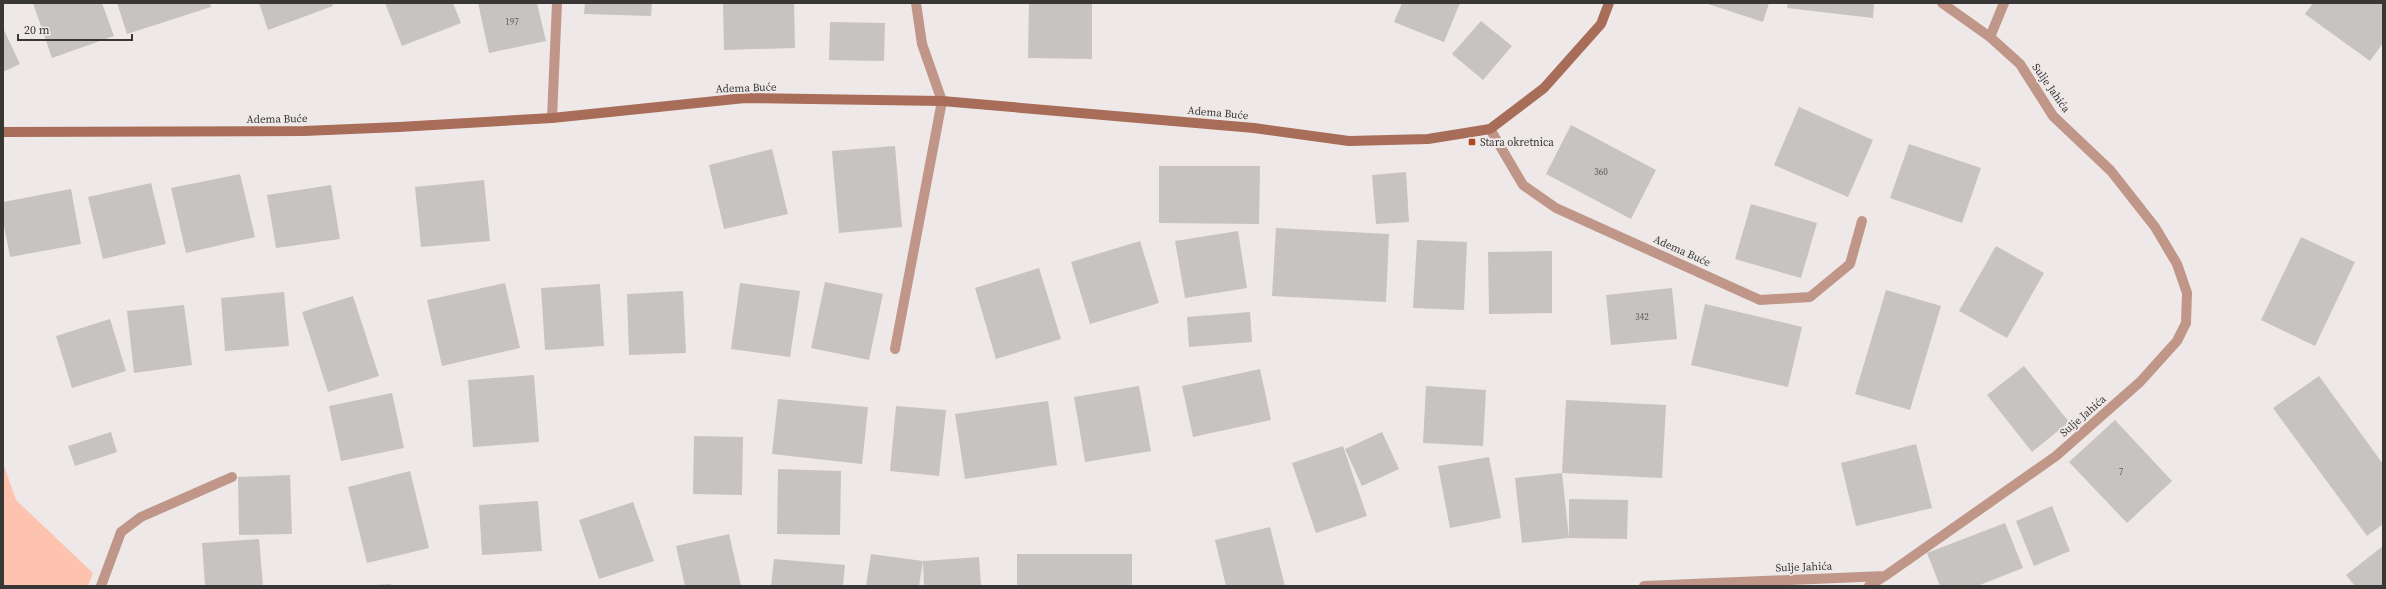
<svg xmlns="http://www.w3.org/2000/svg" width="2386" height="589" font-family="'Source Serif 4',serif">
	<rect width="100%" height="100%" fill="#eee9e8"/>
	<!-- green -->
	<polygon fill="#fec3af" points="3,463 16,500 93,573 88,586 3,586"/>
	<!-- building -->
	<g fill="#c7c3c1">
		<polygon points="33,3 102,3 114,36 52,58"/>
		<polygon points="117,3 210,3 211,7 127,34"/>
		<polygon points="259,3 332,3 333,6 268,30"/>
		<polygon points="385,3 453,3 461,23 402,46"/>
		<polygon points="478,3 537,3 546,41 489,53"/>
		<polygon points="585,3 652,3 651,16 584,14"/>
		<polygon points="723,3 794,3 795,48 724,50"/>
		<polygon points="1029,3 1092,4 1092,59 1028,58"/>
		<polygon points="1402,3 1460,3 1444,42 1394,22"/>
		<polygon points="1705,3 1769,3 1763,22"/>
		<polygon points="1788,3 1874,3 1873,18 1787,8"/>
		<polygon points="2313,3 2383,3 2383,43 2370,61 2305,14"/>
		<polygon points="1481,21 1512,46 1483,80 1452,54"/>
		<polygon points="830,22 885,23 884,61 829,60"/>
		<polygon points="3,28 20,64 3,72"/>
		<polygon points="1799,107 1873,140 1848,197 1774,165"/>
		<polygon points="1571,125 1656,170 1631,219 1546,174"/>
		<polygon points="1909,144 1981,168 1962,223 1890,198"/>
		<polygon points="895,146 902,227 839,233 832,151"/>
		<polygon points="772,149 788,214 724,229 709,165"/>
		<polygon points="1159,166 1260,166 1259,224 1159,223"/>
		<polygon points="1406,172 1409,222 1376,224 1372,175"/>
		<polygon points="240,174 255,237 186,253 171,188"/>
		<polygon points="484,180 490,241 421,247 415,187"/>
		<polygon points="151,183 166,244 103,259 88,197"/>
		<polygon points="331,185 340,239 276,248 267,195"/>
		<polygon points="71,189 81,244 10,257 3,221 3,202"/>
		<polygon points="1751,204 1817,223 1801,278 1735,259"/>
		<polygon points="1276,228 1389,234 1386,302 1272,296"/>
		<polygon points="1238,231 1247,288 1185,298 1175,241"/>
		<polygon points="2301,237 2355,262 2315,346 2261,320"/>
		<polygon points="1417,240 1467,242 1464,310 1413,308"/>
		<polygon points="1140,241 1159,303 1090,324 1071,262"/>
		<polygon points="1996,246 2044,273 2007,338 1959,311"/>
		<polygon points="1552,251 1552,313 1489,314 1488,252"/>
		<polygon points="1039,268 1061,339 996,359 975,288"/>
		<polygon points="825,282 883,294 869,360 811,348"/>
		<polygon points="505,283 520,348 442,366 427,300"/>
		<polygon points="740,283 800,291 790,357 731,349"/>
		<polygon points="600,284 604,346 545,350 541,288"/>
		<polygon points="1672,288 1677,339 1611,345 1606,295"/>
		<polygon points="1886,290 1941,306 1910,410 1855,394"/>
		<polygon points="683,291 686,353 629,355 627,294"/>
		<polygon points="284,292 289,346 225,351 221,298"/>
		<polygon points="353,296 379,376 328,392 302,312"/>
		<polygon points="1705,304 1802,327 1788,387 1691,365"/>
		<polygon points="184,305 192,365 134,373 127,311"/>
		<polygon points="1250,312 1252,342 1189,347 1187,317"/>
		<polygon points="110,319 126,371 72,388 56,336"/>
		<polygon points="2024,366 2069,422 2032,452 1987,395"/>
		<polygon points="1260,369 1271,420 1193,437 1182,386"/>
		<polygon points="534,375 539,442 473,447 468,380"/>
		<polygon points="2319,376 2383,464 2383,524 2367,536 2273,408"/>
		<polygon points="1139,386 1151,451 1085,462 1074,397"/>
		<polygon points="1426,386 1486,390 1483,446 1423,443"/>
		<polygon points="392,393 404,448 341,461 329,406"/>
		<polygon points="778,399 868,407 862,464 772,454"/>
		<polygon points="1566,400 1666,405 1662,478 1562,473 1569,538 1522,543 1515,478 1562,473"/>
		<polygon points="1048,401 1057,465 965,479 955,414"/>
		<polygon points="896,406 946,410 939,476 890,471"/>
		<polygon points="2115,420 2172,481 2127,523 2069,462"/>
		<polygon points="111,432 117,452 75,466 68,446"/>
		<polygon points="1382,432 1399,469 1362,486 1345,449"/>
		<polygon points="694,436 743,437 742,495 693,494"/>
		<polygon points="1916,444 1932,508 1856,526 1841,463"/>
		<polygon points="1343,446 1367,516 1316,533 1292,463"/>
		<polygon points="1489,457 1501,518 1450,528 1438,466"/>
		<polygon points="778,469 841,471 840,535 777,534"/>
		<polygon points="410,471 429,548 367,563 348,487"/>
		<polygon points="290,475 292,534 239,535 238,477"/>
		<polygon points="1569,499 1628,500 1627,539 1569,538"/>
		<polygon points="538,501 542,551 482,555 479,505"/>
		<polygon points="633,502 654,561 599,579 579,520"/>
		<polygon points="2052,506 2070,551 2034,566 2016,521"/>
		<polygon points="2005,523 2023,568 1977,586 1940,586 1927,553"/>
		<polygon points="1270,527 1285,586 1226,586 1215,540"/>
		<polygon points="729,534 741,586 685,586 676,546"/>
		<polygon points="259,539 263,586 205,586 202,543"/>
		<polygon points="2383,546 2383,586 2355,586 2346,575"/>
		<polygon points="871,554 923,561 919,586 866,586"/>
		<rect x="1017" y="554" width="115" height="32"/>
		<polygon points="979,557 981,586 924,586 923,561"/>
		<polygon points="774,559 845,565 843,586 771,586"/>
		<polygon points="391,584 391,586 374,586 374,585"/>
	</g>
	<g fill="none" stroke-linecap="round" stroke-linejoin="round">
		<!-- street -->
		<g stroke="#c09689" stroke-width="10">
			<polyline points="1990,37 2004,3"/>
			<polyline points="552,118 557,3"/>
			<polyline points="1490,129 1523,185 1556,208 1760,300 1810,297 1850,264 1862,221"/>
			<polyline points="895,349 942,101 922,44 916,3"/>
			<polyline points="101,586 121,532 141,517 232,477"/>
			<polyline points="1644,586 1885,576 2056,456 2140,382 2177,341 2186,323 2187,293 2177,264 2155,227 2111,171 2053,116 2020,64 1990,37 1942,3"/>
			<polyline points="1869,586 1883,577"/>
		</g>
		<!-- secondary -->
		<polyline stroke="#a86d59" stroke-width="10" points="3,132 304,131 399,127 552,118 745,98 942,101 1254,128 1349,141 1428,139 1490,129 1544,88 1601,24 1609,3"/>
	</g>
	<!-- markers -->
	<rect fill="#af4723" stroke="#eee9e8" stroke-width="1.5" x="1468" y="138" width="8" height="8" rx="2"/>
	<g text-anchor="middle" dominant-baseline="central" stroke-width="4" stroke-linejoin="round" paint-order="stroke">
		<!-- number labels -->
		<g font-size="9" fill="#5c5a59">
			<text x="512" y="22">197</text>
			<text x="1601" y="172">360</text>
			<text x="1642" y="317">342</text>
			<text x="2121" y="472">7</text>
		</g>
		<!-- street labels -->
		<g font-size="11" fill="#383736" stroke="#eee9e8">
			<text transform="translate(746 88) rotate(-2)">Adema Buće</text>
			<text transform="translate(2051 88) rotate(55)">Sulje Jahića</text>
			<text transform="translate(1218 113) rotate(5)">Adema Buće</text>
			<text transform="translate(277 119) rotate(-1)">Adema Buće</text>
			<text transform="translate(1682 251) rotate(24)">Adema Buće</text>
			<text transform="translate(2083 416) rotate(-41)">Sulje Jahića</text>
			<text transform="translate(1804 567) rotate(-2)">Sulje Jahića</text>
		</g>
		<!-- poi labels -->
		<g font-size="11" fill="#383736" stroke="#eee9e8" text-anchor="start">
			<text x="1480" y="142">Stara okretnica</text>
		</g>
	</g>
	<!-- border -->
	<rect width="2386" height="589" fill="none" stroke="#383736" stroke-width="8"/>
	<!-- scale -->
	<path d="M18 34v6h114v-6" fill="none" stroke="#383736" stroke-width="2"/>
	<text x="24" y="34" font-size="12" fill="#383736" stroke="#eee9e8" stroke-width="3" paint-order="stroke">20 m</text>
</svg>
